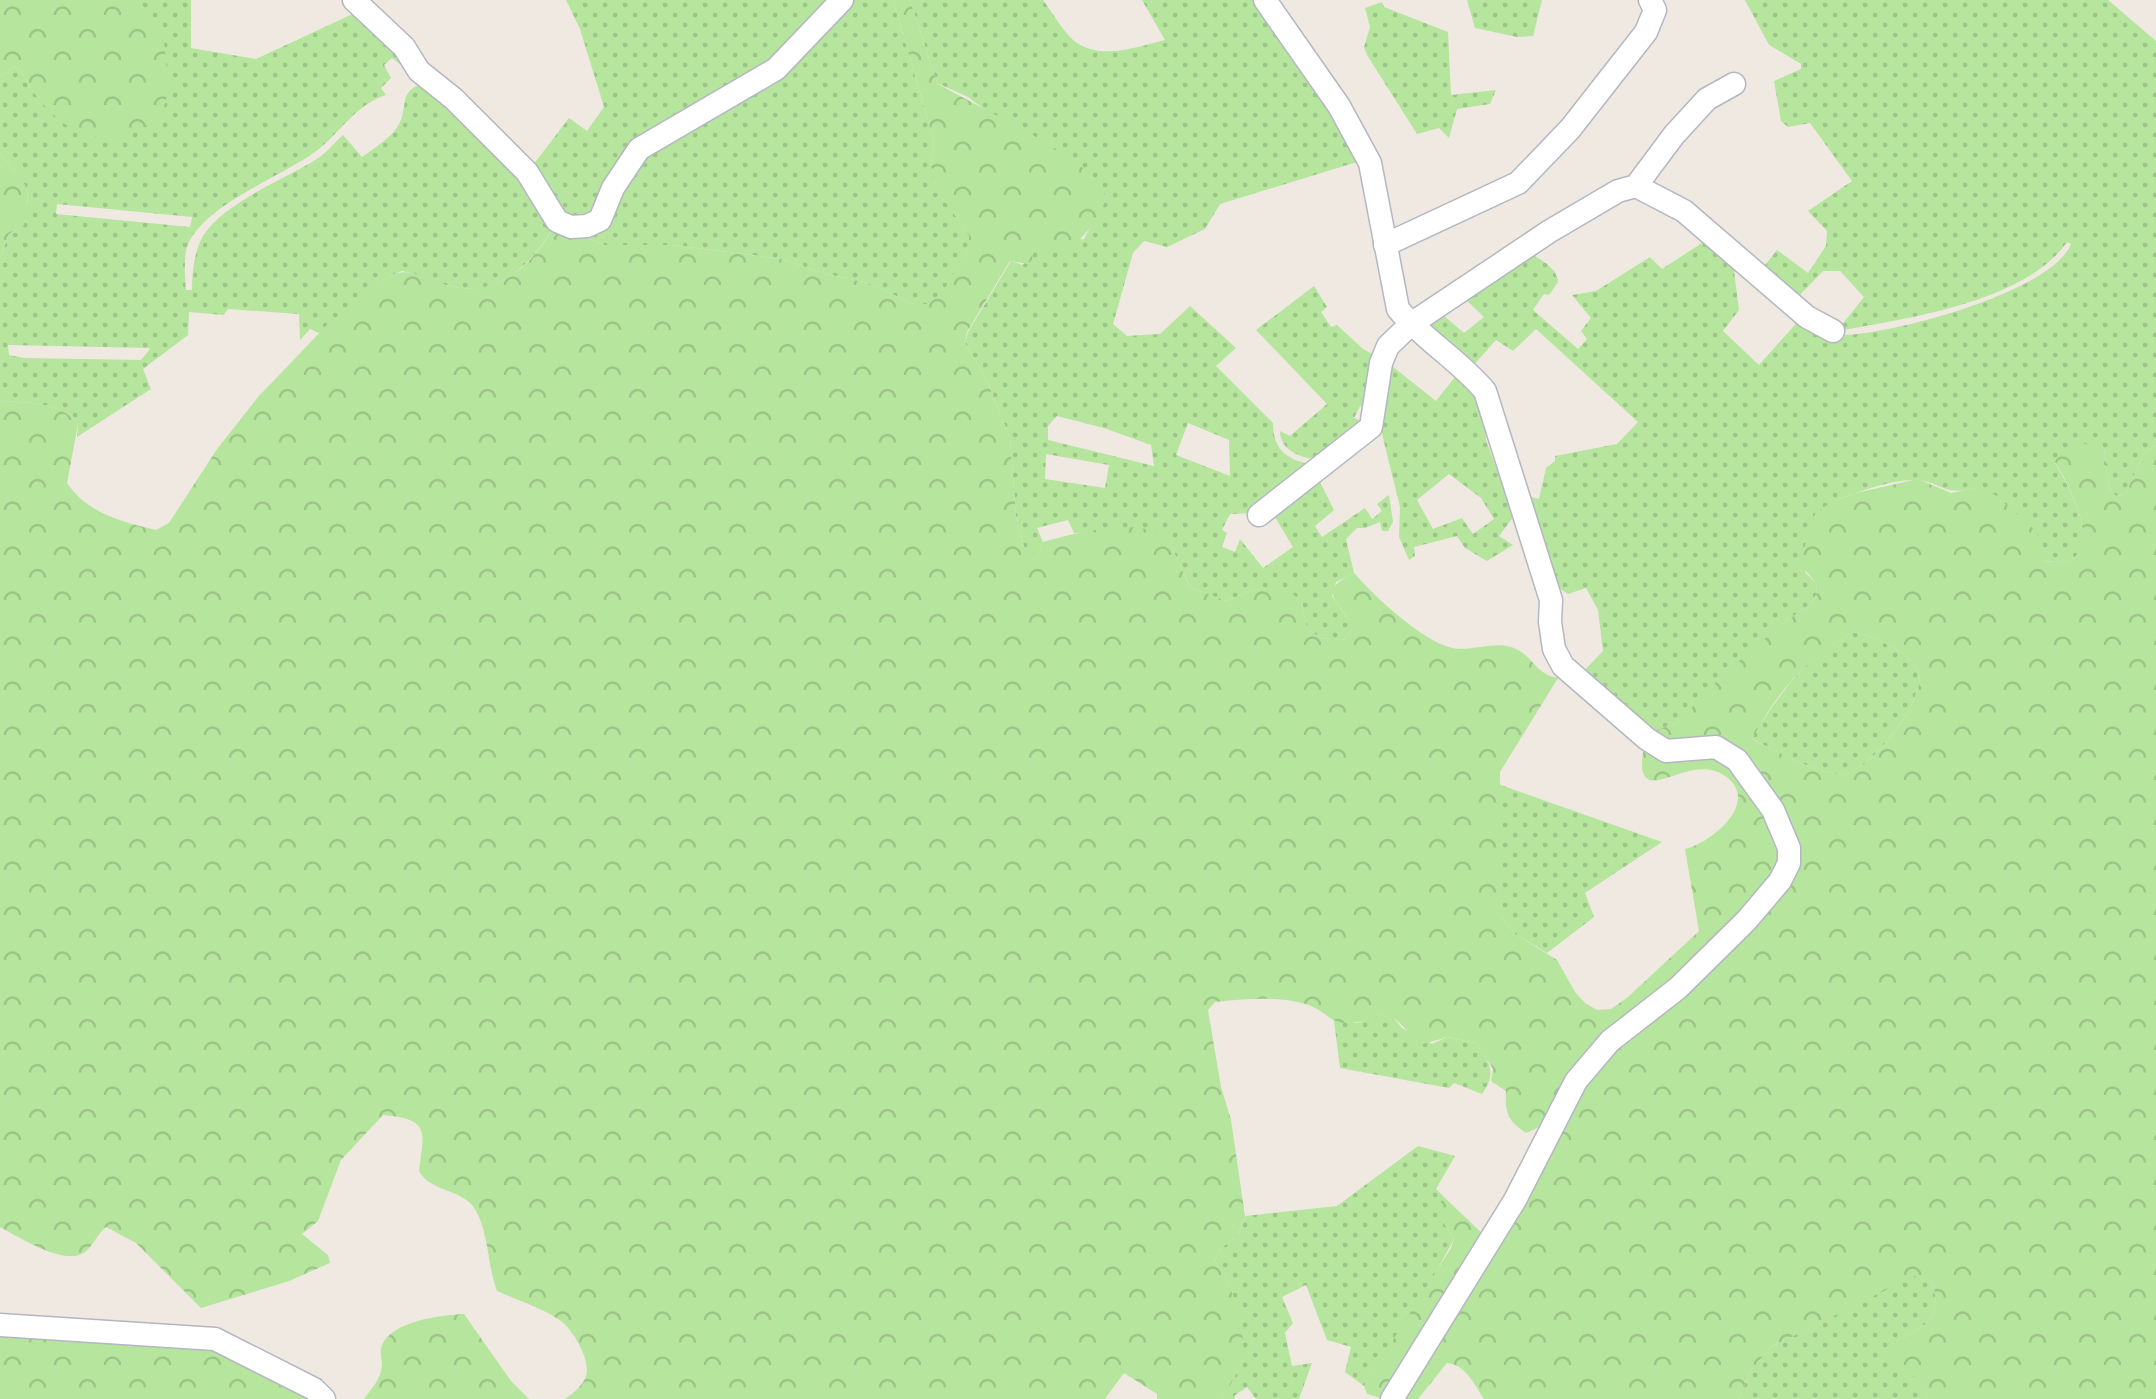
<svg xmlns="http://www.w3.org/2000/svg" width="2156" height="1399" font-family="Montserrat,sans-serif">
	<defs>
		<pattern id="grass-dots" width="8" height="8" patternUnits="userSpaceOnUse" patternTransform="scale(2.5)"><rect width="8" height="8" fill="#b6e59e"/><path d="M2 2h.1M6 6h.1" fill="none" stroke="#9dc588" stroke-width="1.8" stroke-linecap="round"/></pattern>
		<pattern id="forest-crowns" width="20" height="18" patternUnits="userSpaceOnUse" patternTransform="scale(2.5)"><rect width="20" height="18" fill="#b6e59e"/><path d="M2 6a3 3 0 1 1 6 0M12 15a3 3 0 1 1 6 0" fill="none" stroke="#9dc588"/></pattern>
	</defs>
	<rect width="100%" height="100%" fill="#efe9e1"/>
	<!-- grass -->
	<g fill="url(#grass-dots)" fill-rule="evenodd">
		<path d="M139,0H191V48L256,59L359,11L409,71L392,58L384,65L391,78L381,88L386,95C356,105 343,129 320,148C288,175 196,206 186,251C184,263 185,278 186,290H192C192,272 194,252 203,236C225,201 287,179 320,157C328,151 335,142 343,135L362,157C374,148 393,137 399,124C408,108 399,90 421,85L517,168L555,225C533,261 502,297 455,287C436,284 421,274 402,271L392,275L319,333L310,329L300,340L299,314L228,309L224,315L189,312L188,335L143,369L151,389L77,437L78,424C60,401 27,403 0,401V259L9,234C19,230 19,225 24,216C37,187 15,174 0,153V76L14,67L20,70C37,103 59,122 93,137L142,5ZM57,204L192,217V218L190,227L56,214ZM8,345L149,348L150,349L141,360L24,358L9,355Z"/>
		<polygon points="566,0 837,0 773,68 633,148 600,213 571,224 530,169 569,118 587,131 604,107 580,29"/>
		<polygon points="848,0 893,0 934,141 931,166 937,188 969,236 969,250 943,292 928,304 913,304 868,283 822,273 782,259 673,245 605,245 587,238 585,234 633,161 697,118"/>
		<path d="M910,0H1043C1052,12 1061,28 1072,39C1098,62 1136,47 1165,40L1142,0H1254C1290,53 1327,105 1357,162L1220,204L1205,229L1167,247L1144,241L1133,253L1113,324L1127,336L1160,334L1190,306L1236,348L1216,366L1273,423C1273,451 1288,461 1316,465L1253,513L1230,514L1222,530L1227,533L1222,547L1235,552L1240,539L1263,568L1293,547L1273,514L1316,474L1334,510L1315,526L1322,537L1365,508L1372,519L1382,511L1377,504L1389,495L1393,522L1388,531H1382L1380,522L1365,528H1357L1346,539L1354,573L1336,582L1332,596L1350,622L1352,630L1343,640L1321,638L1307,629L1302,603L1257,589L1226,601L1190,587L1173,550L1124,528L1074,533L1068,520L1037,528L1043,542L1040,550L1033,555L1024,547L1016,516L1010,438L986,379L965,343L968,332L1011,261L1023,265L1034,245L1084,239L1105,200L968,97L937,83ZM1057,416L1104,428L1151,445L1154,466L1048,440V426ZM1188,423L1229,440L1230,476L1176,455ZM1046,454L1109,465L1105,488L1045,479Z"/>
		<polygon points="1467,0 1542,0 1533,36 1517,37 1475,28"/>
		<path d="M1745,0H2108L2156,41V445L2144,453L2125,495L2116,496L2109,488L2104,449L2055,463C2072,490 2114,572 2045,561L1975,488C1941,497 1940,480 1914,480C1889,480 1859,492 1836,500L1805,572L1816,583L1817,593L1811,604L1783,623L1677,723L1648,733L1578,677L1603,651L1598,610L1586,588L1568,594L1549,581L1522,495L1539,499L1546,468L1555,461V456L1617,444L1638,422L1536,329L1513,351L1496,340L1472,367L1424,326L1437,310L1464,333L1484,317L1461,295L1526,252C1539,258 1557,267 1558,282L1549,295L1544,294L1533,310L1578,349L1587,339L1581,331L1591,318L1572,295L1596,291L1650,257L1662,269L1705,241L1733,263L1739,310L1723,331L1759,365L1801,318C1813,324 1830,336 1844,335C1893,334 2052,292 2071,244L2067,242C2026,301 1910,318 1843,330L1841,326L1864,297L1840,271H1823L1795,300L1762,269L1777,250L1808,273L1826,246L1827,231L1808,211L1852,181L1810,123L1788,127L1781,121L1774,81L1801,69V64L1769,45Z"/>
		<polygon points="1382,2 1384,7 1448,32 1451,95 1496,90 1490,104 1457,109 1449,138 1439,128 1417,134 1367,55 1364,47 1370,27 1365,8"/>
		<path d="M1314,286L1327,307L1321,312L1331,327L1337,325L1363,349L1376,356L1372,410L1360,406L1354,418L1367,423L1317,459C1300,458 1280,450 1280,431L1290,436L1327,404L1256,330Z"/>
		<path d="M1384,364L1393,367L1436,401L1459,372L1476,391L1484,412L1486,440L1514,516L1499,536L1513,545L1487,561L1465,548L1457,536L1414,547L1415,556L1409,560L1399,537L1400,507L1381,430ZM1449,474L1481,498L1494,519L1473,534L1462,518L1433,529L1417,500Z"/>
		<path d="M1853,632C1874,637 1908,650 1918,671C1929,696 1871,770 1846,774C1823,777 1772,750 1751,738C1784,690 1800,661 1853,632Z"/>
		<polygon points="1498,784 1662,842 1585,893 1594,917 1547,953 1515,934 1501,916"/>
		<path d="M1383,1014L1391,1015L1402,1028L1432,1044L1447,1037L1476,1043C1490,1063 1497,1073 1482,1094L1454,1083L1449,1088L1340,1068L1334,1021L1357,1023Z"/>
		<path d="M1418,1146L1455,1156L1436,1189L1444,1197L1439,1206L1442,1220L1454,1239L1428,1287L1364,1386L1345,1372L1351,1347L1327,1340L1306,1285L1282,1297L1293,1323L1285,1333L1292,1366L1312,1363L1299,1399H1256L1247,1387L1234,1396L1235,1399H1221C1247,1361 1243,1298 1215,1261L1220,1249L1238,1235L1245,1216L1337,1206Z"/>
		<path d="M1914,1275L1933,1284C1943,1324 1919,1328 1890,1345C1903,1363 1921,1377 1927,1399H1739L1750,1371L1771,1347Z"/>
	</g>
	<!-- forest -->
	<g fill="url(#forest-crowns)" fill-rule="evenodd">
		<path d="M0,0H139C146,11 156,20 161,32C166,43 165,57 167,70C169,96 168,114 143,128C88,157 45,117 20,70L14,67L0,76Z"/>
		<path d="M893,0H910L937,83C966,102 1102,162 1105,196C1106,214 1079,242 1066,252L1034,245L1032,260L1028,264L1010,261L967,332L965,343L986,379L1010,438L1016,516L1024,547L1033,554L1040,550L1043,542C1070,534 1132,518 1158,534C1175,545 1181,570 1190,587L1226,601L1257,589H1278L1293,594L1302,603L1307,629L1321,638L1343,640L1352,630C1345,601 1311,594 1354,573C1374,596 1422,641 1452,648C1471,652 1496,640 1514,648C1533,656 1536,675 1558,678L1500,772L1501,916L1515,934L1557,960L1575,992L1585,1003L1597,1010L1611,1009L1628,997L1699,931L1685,849C1710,843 1758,805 1729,779C1700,753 1662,788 1648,779C1638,773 1643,753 1645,743L1724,756L1742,775L1785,854L1778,873L1542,1126L1526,1133C1507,1120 1505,1113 1506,1091L1491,1081L1493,1069L1476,1043L1448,1037L1423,1044C1407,1036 1401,1017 1383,1014C1367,1020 1346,1029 1330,1018C1321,1011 1314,1006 1302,1003C1273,996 1244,999 1215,1002L1208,1010L1221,1087L1231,1120L1245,1216L1238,1235L1220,1249L1215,1261C1232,1283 1245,1326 1243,1355C1241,1371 1229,1386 1221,1399H1157V1394L1124,1373L1105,1399H565C573,1393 583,1386 586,1376C591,1360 573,1330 561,1321C543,1308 517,1300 497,1291C487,1265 489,1227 472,1205C458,1189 430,1191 419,1171C424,1132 431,1119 383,1115L341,1160L318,1221L302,1234L328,1255L330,1263L289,1281L201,1308L136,1243L106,1227C97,1234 94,1245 85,1252C65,1267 19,1237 0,1227V401C27,403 60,401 78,424L67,483C87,513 122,522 156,530L169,523L217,449L259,396L326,326L392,275C409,268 421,276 437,282C493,303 529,270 555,225L585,234L587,238L605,245H673L782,259L822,273L868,283L913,304H928L943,291L969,250V236L937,189L931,166L934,141Z"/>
		<path d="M0,153C23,184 34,181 24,225L9,234L0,259Z"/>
		<path d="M2082,443L2104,449L2109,488L2116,496L2125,495L2144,453L2156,445V1399H1927C1917,1366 1899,1374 1887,1352L1890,1345C1919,1328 1943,1324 1933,1284L1914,1276L1771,1347L1750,1371L1739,1399H1484C1474,1384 1466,1365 1447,1363L1418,1399H1398L1582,1085L1615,1046L1782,895L1775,794L1754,764L1737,751L1665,741L1648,733L1677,723L1723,675L1783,623L1811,604L1817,593L1816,583L1801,565L1809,527L1816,512L1836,500L1856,493L1918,479L1951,493L1975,488L1995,495L2036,531L2044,561C2114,573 2072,489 2055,462L2060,450ZM1853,632C1874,637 1908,650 1918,671C1929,696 1872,769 1846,774C1823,777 1773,750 1752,739C1777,692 1806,658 1853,632Z"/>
		<polygon points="1444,1197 1487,1238 1384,1399 1367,1394 1364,1386 1451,1248 1454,1239 1442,1220 1438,1206"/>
		<path d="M464,1314L511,1381L529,1399H364C372,1388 381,1379 382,1365C382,1359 380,1354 381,1349C387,1321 442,1315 464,1314Z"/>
		<polygon points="0,1332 216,1348 315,1399 0,1399"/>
	</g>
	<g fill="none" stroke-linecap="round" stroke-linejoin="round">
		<defs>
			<g id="minor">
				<polyline points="354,0 404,47 419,71 454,99 527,172 557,221 571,227 587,226 600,220 613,188 639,149 776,69 842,0"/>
				<path d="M1265,0L1339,106L1370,163L1398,309C1424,340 1459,360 1485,391L1551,600L1550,622L1554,649L1563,666L1647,739L1666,751L1716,747L1737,760L1773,810L1789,848V863L1780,881L1746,921L1678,988L1610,1041L1576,1081L1515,1200L1392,1399"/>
				<polyline points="1636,186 1684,211 1807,317 1833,331"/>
				<polyline points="1385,245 1518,183 1570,129 1646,32 1655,10 1650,0"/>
				<polyline points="1259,515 1371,427 1381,363 1388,346 1411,324 1550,231 1618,191 1636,186 1674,135 1707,99 1734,84"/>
				<polyline points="0,1325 215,1339 314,1389 324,1399"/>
			</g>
		</defs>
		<!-- minor casing -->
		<use href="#minor" stroke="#b4b7c1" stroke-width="25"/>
		<!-- minor -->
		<use href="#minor" stroke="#fff" stroke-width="22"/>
	</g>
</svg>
